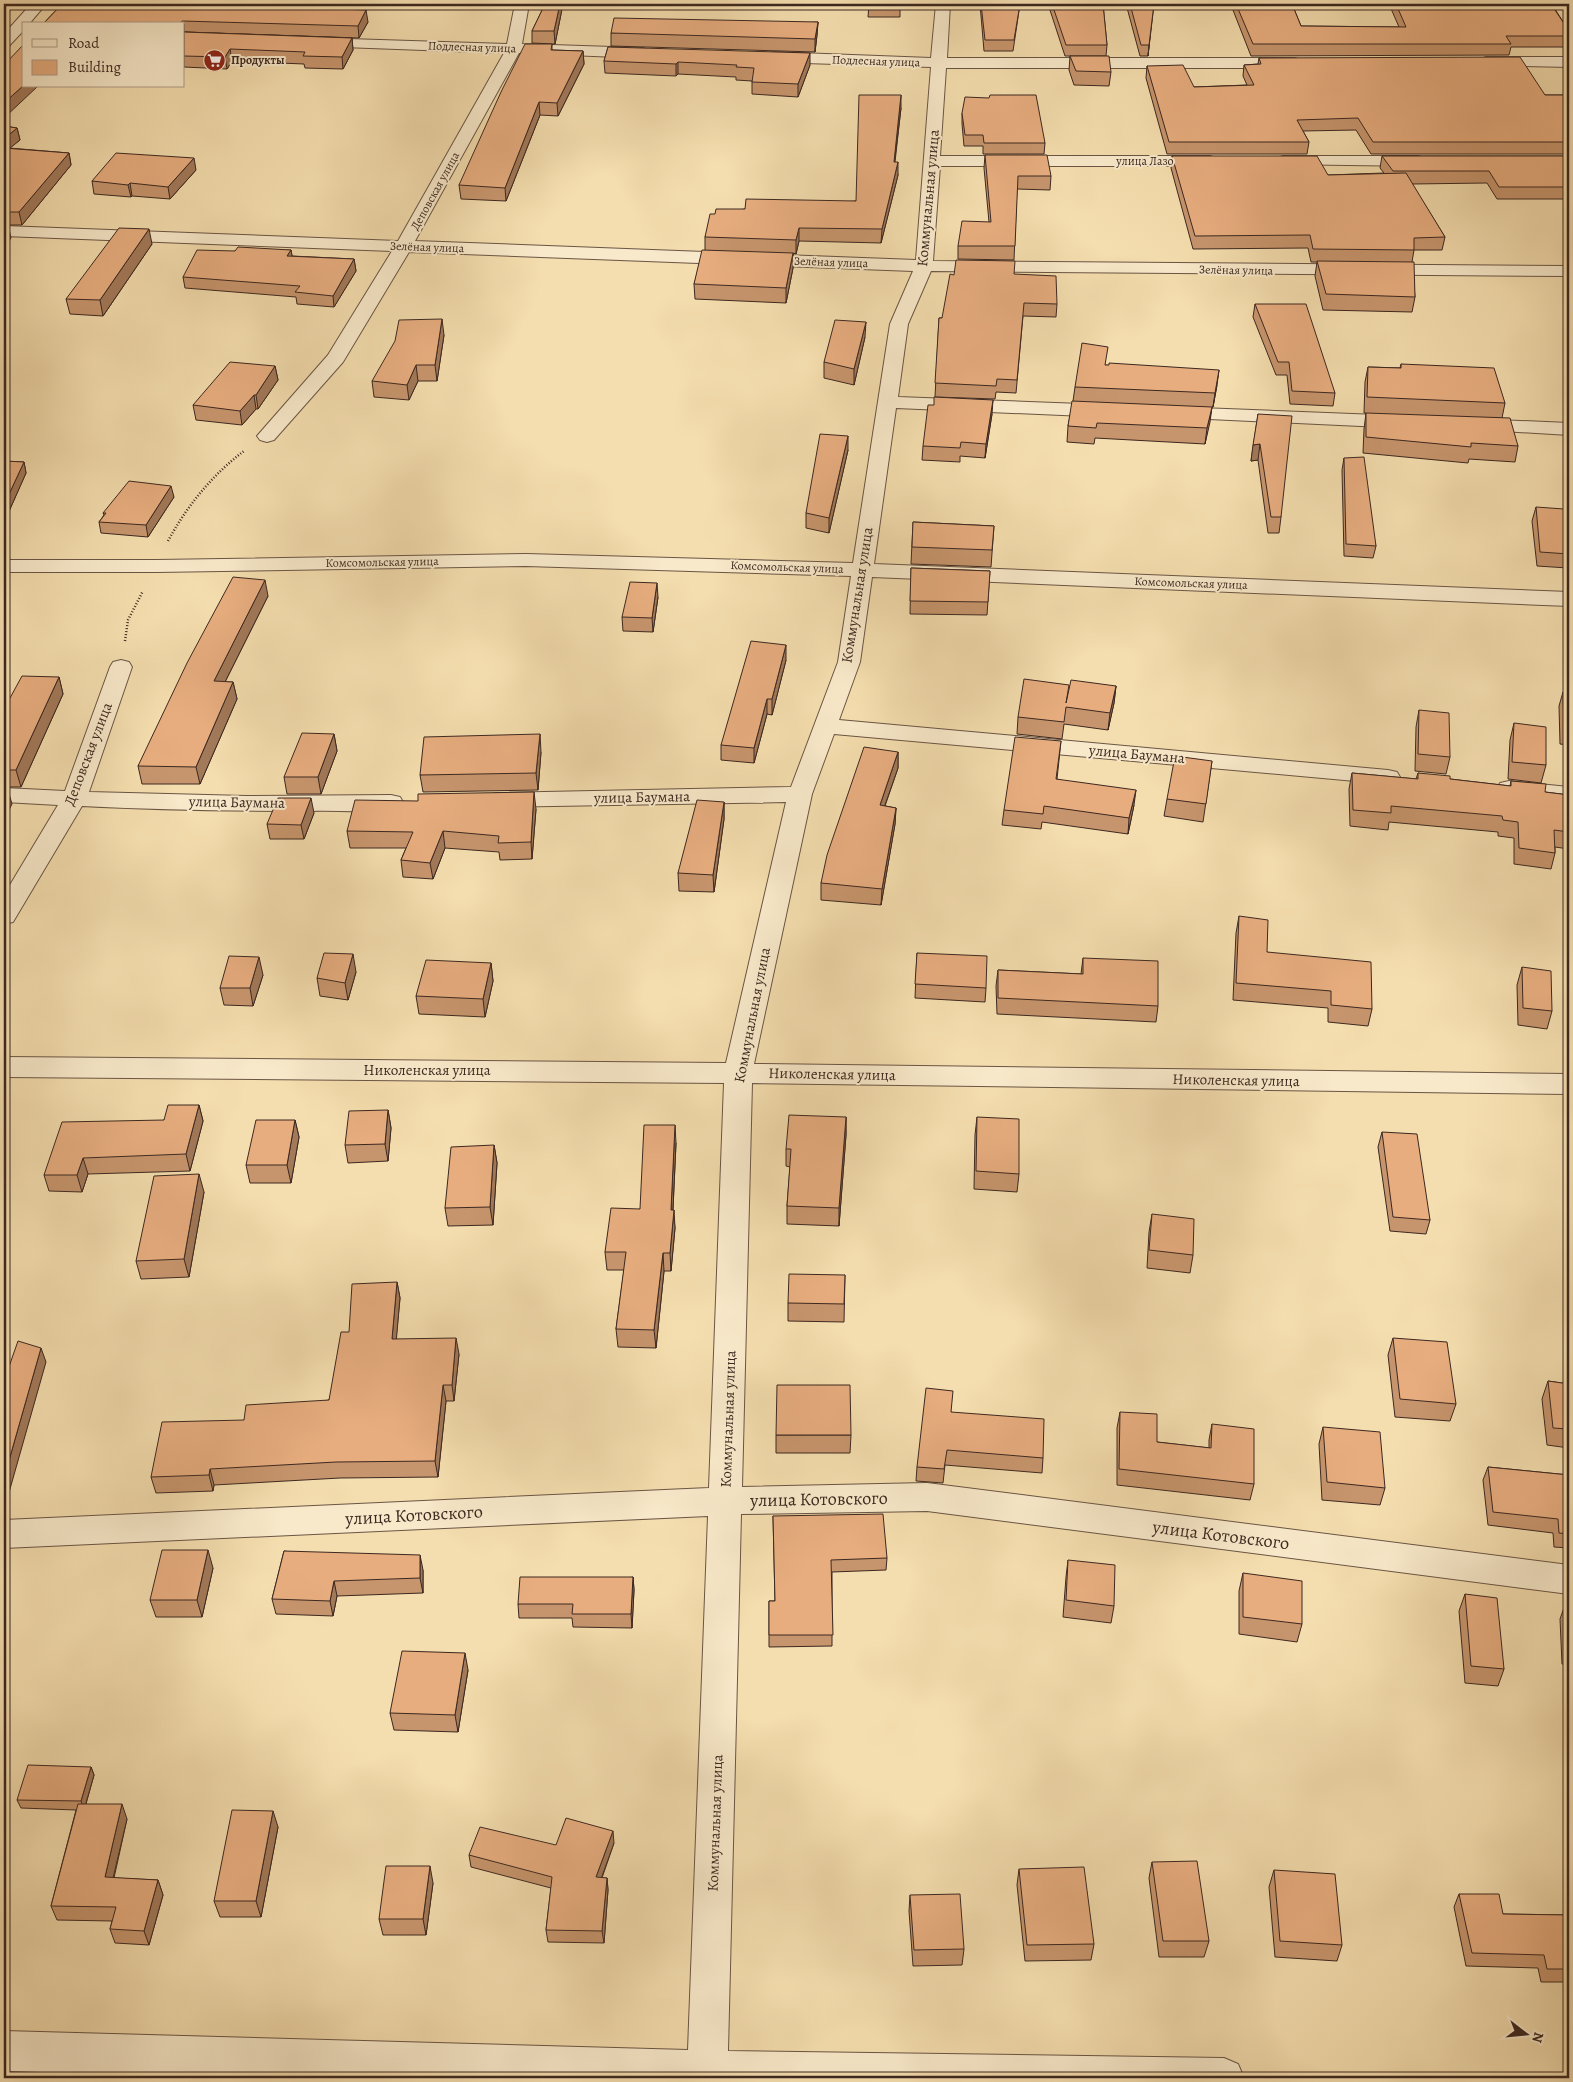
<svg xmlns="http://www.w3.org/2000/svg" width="1573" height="2082" font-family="Alegreya,serif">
	<rect width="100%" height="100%" fill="#f4ddae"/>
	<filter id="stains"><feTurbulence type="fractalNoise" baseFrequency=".004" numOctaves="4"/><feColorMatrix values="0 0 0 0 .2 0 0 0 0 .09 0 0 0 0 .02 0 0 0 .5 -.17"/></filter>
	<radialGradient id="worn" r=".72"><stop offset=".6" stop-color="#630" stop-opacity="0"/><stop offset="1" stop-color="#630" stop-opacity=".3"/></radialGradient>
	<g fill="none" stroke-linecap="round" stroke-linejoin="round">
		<defs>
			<g id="street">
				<polygon points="31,4 46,4 29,24 24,24 24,30 9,46 4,47 4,34"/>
				<polygon points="515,4 529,4 522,44 643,48 648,50 651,53 648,56 643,58 519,53 415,241 916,260 931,67 773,62 768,60 765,57 768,54 773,52 931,58 936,4 950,4 947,58 1295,58 1300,60 1303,63 1300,66 1295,68 946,68 940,156 1210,156 1216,158 1218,161 1216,164 1210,166 940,166 933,261 1569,266 1569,276 931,271 908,324 898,397 1108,405 1115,407 1118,411 1115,415 1108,417 896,408 874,564 1569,592 1569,606 872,577 860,662 839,720 1388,770 1397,772 1400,777 1397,782 1388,784 834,734 812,794 754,1064 1569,1074 1569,1094 752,1083 742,1487 927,1483 1569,1565 1569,1594 927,1511 741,1514 728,2051 1224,2058 1238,2064 1244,2078 256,2078 4,2071 4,2031 688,2050 708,1516 4,1548 4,1520 709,1488 724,1083 4,1077 4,1057 726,1063 786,802 497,807 488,805 485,800 488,795 497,793 791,787 838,662 851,576 526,566 156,572 4,572 4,560 156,560 526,554 853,563 890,324 913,271 409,252 343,362 274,440 267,442 260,440 257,436 328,355 392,251 4,236 4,226 398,241 504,53 316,46 311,45 309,42 311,39 316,38 507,44"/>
				<polygon points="1486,57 1569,57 1569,67 1481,65 1478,62 1481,59"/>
				<polygon points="1283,156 1418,156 1424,158 1426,161 1424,164 1418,166 1277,164 1275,161 1277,158"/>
				<polygon points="1174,407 1403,416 1410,418 1413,422 1410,426 1403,428 1167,417 1164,413 1167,409"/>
				<polygon points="1476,419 1569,423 1569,435 1469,429 1466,425 1469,421"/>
				<path d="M121,660L129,662L132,667L89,792L246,796L391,795L400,797L403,802L400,807C372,814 340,810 312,811C235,811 158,810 82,806L13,922L4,924V895L58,805L4,802V788L65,791L110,667L113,662Z"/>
				<polygon points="1509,781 1569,787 1569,801 1500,793 1497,788 1500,783"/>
			</g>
		</defs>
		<!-- street casing -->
		<use href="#street" stroke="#6a5544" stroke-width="2"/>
		<!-- path -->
		<g stroke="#3c2820" stroke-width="2.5" stroke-dasharray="1 2" stroke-linecap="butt">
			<path d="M168,541C187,506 212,475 244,451"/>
			<polyline points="125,641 128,620 143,591"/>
		</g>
		<!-- street -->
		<use href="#street" fill="#f8e9ca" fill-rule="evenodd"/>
	</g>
	<!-- wall -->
	<g fill="#c7956d" stroke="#3c2820">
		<polygon points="62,4 300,4 298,8 368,22 359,38 184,32 352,38 353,50 343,69 305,68 304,64 232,61 227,69 184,67 184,24 43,24"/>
		<polygon points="545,4 563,4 555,44 532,43 532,31"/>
		<polygon points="869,4 900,4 900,17 868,17"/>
		<polygon points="980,4 1020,4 1013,51 984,51"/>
		<polygon points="1048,4 1103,4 1107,45 1106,56 1065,56"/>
		<polygon points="1126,4 1292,4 1301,26 1399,27 1389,4 1553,4 1553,6 1569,31 1569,47 1511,47 1509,55 1251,56 1231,5 1160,5 1153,6 1148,56 1140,56"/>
		<polygon points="818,22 817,35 815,52 611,46 611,33"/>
		<polygon points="552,44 552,50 583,51 584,64 558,116 540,115 506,201 461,199 459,185"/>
		<polygon points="608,47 810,65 798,97 752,94 752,81 736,80 736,77 678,74 676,76 605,73 604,61"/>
		<polygon points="1070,56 1111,72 1109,86 1074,85 1069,70"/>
		<polygon points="1259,58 1545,95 1569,95 1569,154 1371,154 1356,130 1303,131 1309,142 1307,154 1167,154 1146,78 1147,66 1194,87 1247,85 1243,76 1244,65 1258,64"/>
		<polygon points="901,108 895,162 898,175 881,243 799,241 796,254 793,253 793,268 786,303 695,299 694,284 705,250 705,237 715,214 745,209 856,201"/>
		<polygon points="962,113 1045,143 1044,154 983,154 983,146 964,146 962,124"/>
		<polygon points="4,126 17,128 20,140 9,148 69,153 71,165 22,225 4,225"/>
		<polygon points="985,155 1051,176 1050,190 1017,189 1014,260 958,259 958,246 989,222 984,168"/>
		<polygon points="1172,156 1328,175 1384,173 1380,168 1382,156 1569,156 1569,199 1497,199 1487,183 1412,184 1445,237 1442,250 1414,250 1412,262 1415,297 1412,312 1323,310 1315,276 1317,262 1311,262 1308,248 1193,249 1171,168"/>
		<polygon points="196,170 170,199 132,196 131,197 94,194 92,181"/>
		<polygon points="152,244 103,316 70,314 66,299"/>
		<polygon points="291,250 292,256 354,259 356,271 334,307 297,304 296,297 185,288 183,277 235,251"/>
		<polygon points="1014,274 1057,304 1056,317 1023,316 1016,393 996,392 995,399 935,397 939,318 942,318"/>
		<polygon points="1255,304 1335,393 1333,406 1290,404 1287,375 1276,375 1253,317"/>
		<polygon points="444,335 437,381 418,381 409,400 374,397 372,381"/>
		<polygon points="865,337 854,385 824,378 824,362"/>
		<polygon points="1401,364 1505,403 1502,418 1518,446 1515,462 1469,459 1468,463 1363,453 1364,429 1366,413 1364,413 1365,382 1368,367 1400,368"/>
		<polygon points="1106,365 1217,385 1213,407 1212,407 1205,444 1095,438 1094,444 1067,442 1068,426 1073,401 1075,387"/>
		<polygon points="275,366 278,380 258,409 256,409 242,425 196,420 193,405"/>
		<polygon points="992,414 985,458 960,456 960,462 922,460 923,446"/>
		<polygon points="1258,414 1281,517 1279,533 1268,533 1258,460 1251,461"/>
		<polygon points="848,450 829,533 806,528 806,513"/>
		<polygon points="1344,458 1376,546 1373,558 1344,556 1342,470"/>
		<polygon points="4,461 24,462 26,473 6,518 4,518"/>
		<polygon points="174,497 148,537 101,533 99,522 104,515 103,513"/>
		<polygon points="1536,507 1569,541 1569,563 1568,568 1537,566 1532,521"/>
		<polygon points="913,522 994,526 991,567 911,564"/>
		<polygon points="911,568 990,571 987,615 910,614"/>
		<polygon points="268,596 225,682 233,682 237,699 200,784 142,784 138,766"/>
		<polygon points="658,597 653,632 623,631 622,617"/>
		<polygon points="786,660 772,715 767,714 754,763 721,760 721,745"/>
		<polygon points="59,677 63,694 21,787 4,787 4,709"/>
		<polygon points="1116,686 1114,703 1108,730 1064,724 1062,739 1017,734 1018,717 1067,698"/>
		<polygon points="1563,692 1569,693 1569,745 1560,744 1559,706"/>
		<polygon points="1419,710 1450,757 1446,774 1415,771 1416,727"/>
		<polygon points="1514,723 1546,765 1541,783 1508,779 1510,740"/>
		<polygon points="334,734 337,751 321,794 287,794 284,777"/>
		<polygon points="1061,741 1057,779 1134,805 1128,834 1042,822 1041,829 1002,825 1004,810"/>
		<polygon points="541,752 538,790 423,792 420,775"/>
		<polygon points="898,752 898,768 885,806 896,808 895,824 881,905 821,900 821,883"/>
		<polygon points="1212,761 1203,822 1164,816 1167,799"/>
		<polygon points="1352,773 1416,779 1418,773 1450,779 1510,786 1511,781 1545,792 1569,795 1569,849 1555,847 1555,853 1551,869 1514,864 1514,838 1498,836 1498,832 1389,822 1388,830 1350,826 1349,789"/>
		<polygon points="724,802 724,819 714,892 679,891 678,873"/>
		<polygon points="536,809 532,859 500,860 499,852 445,848 433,879 403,877 401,860 406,848 350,848 347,831"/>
		<polygon points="314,813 304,839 270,839 267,824"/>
		<polygon points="1239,916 1267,952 1372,1009 1368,1026 1328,1022 1328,1008 1233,1000 1236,933"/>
		<polygon points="917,953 986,988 985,1002 915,998"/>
		<polygon points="1083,958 1158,1006 1156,1022 997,1014 996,986 998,970 1081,974"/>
		<polygon points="491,963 493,981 485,1017 419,1014 416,996"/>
		<polygon points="1522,967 1552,1011 1547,1029 1518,1025 1517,985"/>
		<polygon points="356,972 348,1000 320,996 317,978"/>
		<polygon points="263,975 253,1006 224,1005 220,988"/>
		<polygon points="199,1105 203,1121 190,1171 88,1174 82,1192 49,1191 44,1175 164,1120"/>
		<polygon points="388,1110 391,1128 388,1161 348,1163 345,1145"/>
		<polygon points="846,1117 846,1135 839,1226 787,1224 787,1206 790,1167 786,1166 786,1149"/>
		<polygon points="977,1117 1019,1174 1017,1192 974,1189 975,1135"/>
		<polygon points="295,1120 299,1137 291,1183 250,1183 246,1165"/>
		<polygon points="1382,1132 1430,1220 1426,1234 1390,1231 1378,1147"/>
		<polygon points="676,1143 673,1210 675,1228 671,1271 664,1271 656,1348 618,1347 616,1329 624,1270 607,1270 605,1252 640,1209"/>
		<polygon points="494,1145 497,1163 493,1225 448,1226 445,1208"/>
		<polygon points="204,1192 189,1277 141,1279 136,1261"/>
		<polygon points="1152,1214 1193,1255 1190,1273 1147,1268 1149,1232"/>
		<polygon points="845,1275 844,1322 788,1321 788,1303"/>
		<polygon points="397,1282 400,1298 396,1339 459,1354 454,1401 446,1401 438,1477 340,1478 214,1485 213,1491 156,1493 151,1477 244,1420 329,1400 349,1332"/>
		<polygon points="1393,1338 1456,1404 1450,1421 1395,1417 1388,1355"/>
		<polygon points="1548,1381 1569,1384 1569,1448 1547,1445 1542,1399"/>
		<polygon points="951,1412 1043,1458 1042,1473 945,1465 943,1483 916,1481 917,1467"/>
		<polygon points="1120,1412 1157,1442 1209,1448 1209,1440 1212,1424 1254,1484 1250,1500 1117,1485 1117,1428"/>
		<polygon points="1323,1427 1385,1488 1380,1505 1322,1500 1319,1444"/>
		<polygon points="776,1435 851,1435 850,1453 776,1453"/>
		<polygon points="1488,1467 1569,1475 1569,1548 1554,1547 1553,1533 1488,1525 1483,1480"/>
		<polygon points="773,1516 887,1558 886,1570 832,1572 832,1646 769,1647 769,1601 775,1601"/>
		<polygon points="284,1551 423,1570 423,1593 337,1596 333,1616 276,1614 272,1599"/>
		<polygon points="1068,1560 1114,1606 1111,1623 1063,1617 1066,1577"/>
		<polygon points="213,1568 202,1617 156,1617 150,1600"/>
		<polygon points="1243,1573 1302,1624 1297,1642 1239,1634 1239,1591"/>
		<polygon points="633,1577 634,1590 632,1628 573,1627 572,1618 519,1618 518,1604"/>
		<polygon points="1465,1594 1504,1669 1498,1686 1465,1683 1459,1611"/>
		<polygon points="1566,1602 1569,1602 1569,1665 1562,1664 1560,1619"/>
		<polygon points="468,1670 458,1732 394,1730 390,1713"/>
		<polygon points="91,1767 94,1775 86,1804 127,1819 114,1878 158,1880 163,1895 149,1945 115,1943 110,1929 112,1921 57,1920 51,1906 76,1810 21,1808 17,1800"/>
		<polygon points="1569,1801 1569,1853 1565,1811"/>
		<polygon points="278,1827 261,1917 220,1917 214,1901"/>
		<polygon points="614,1843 602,1878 607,1878 608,1890 604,1943 548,1942 546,1930 551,1888 471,1867 469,1855"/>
		<polygon points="1152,1862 1209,1941 1204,1957 1159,1957 1149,1878"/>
		<polygon points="1019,1869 1094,1944 1091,1960 1025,1961 1017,1885"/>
		<polygon points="1274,1870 1342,1945 1337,1961 1275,1957 1269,1887"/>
		<polygon points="433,1883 426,1935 383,1935 379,1919"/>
		<polygon points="1459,1894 1503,1914 1569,1915 1569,1982 1541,1982 1538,1968 1466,1966 1454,1907"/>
		<polygon points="910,1895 964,1949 962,1965 913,1966 909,1911"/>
	</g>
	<!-- shaded-wall -->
	<g fill="#a27959" stroke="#3c2820">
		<polygon points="292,4 300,4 291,19 290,7"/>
		<polygon points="560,4 563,4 555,44 554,31"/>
		<polygon points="1154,4 1160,4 1160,5 1153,6 1148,56"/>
		<polygon points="366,10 368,22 359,38 358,26"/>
		<polygon points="818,22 817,35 815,52 815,39"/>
		<polygon points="352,38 353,50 343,69 342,57"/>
		<polygon points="230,49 232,61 227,69 225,57"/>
		<polygon points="583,51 584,64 558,116 557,103"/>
		<polygon points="810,53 810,65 798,97 798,84"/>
		<polygon points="678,62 678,74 676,76 676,64"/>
		<polygon points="24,85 24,86 38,86 4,118 4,103"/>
		<polygon points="901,95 901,108 893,174 894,162"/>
		<polygon points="539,102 540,115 506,201 505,188"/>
		<polygon points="17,128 20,140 4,153 4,139"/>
		<polygon points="69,153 71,165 22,225 19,212"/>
		<polygon points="194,158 196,170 170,199 168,187"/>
		<polygon points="898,162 898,175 881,243 882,229"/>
		<polygon points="130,183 132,196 131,197 128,185"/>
		<polygon points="8,225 11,238 4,247 4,231"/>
		<polygon points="799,228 799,241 796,254 796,240"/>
		<polygon points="149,229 152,244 103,316 100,300"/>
		<polygon points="291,250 293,261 287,256"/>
		<polygon points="793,253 793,268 786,303 786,288"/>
		<polygon points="354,259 356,271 334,307 333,296"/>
		<polygon points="442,319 444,335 437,381 435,365"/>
		<polygon points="866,322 865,337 854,385 854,369"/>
		<polygon points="416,365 418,381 409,400 407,385"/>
		<polygon points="275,366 278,380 258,409 256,395"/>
		<polygon points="1219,370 1217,385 1213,407 1215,393"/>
		<polygon points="254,395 256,409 242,425 240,411"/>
		<polygon points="993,400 992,414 985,458 986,444"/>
		<polygon points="1212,407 1210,422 1205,444 1207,428"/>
		<polygon points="848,436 848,450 829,533 829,518"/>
		<polygon points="1260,444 1258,460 1251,461 1253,445"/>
		<polygon points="24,462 26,473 6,518 4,510 4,505"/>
		<polygon points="171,486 174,497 148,537 146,525"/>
		<polygon points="265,580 268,596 217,698 214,681"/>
		<polygon points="657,583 658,597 653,632 652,618"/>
		<polygon points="786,645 786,660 772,715 772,699"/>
		<polygon points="59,677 63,694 21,787 16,770"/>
		<polygon points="233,682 237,699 200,784 196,767"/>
		<polygon points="1116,686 1114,703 1108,730 1110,713"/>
		<polygon points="767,699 767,714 754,763 754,748"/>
		<polygon points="334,734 337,751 321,794 318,777"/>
		<polygon points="540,734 541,752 538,790 536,773"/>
		<polygon points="898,752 898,768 879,822 880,805"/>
		<polygon points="7,787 12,804 4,820 4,793"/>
		<polygon points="1136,790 1134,805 1128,834 1129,818"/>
		<polygon points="534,792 536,809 532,859 531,842"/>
		<polygon points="311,798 314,813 304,839 301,825"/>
		<polygon points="724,802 724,819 714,892 713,875"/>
		<polygon points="896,808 895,824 881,905 882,889"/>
		<polygon points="443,831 445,848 433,879 430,863"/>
		<polygon points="353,954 356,972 348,1000 345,983"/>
		<polygon points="259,957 263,975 253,1006 250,988"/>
		<polygon points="491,963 493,981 485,1017 483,999"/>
		<polygon points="199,1105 203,1121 190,1171 186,1154"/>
		<polygon points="388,1110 391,1128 388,1161 385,1144"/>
		<polygon points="846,1117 846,1135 839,1226 839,1208"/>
		<polygon points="295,1120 299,1137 291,1183 287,1165"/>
		<polygon points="675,1125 676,1143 672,1228 671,1210"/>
		<polygon points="494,1145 497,1163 493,1225 490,1207"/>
		<polygon points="83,1158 88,1174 82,1192 77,1175"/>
		<polygon points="199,1174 204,1192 189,1277 184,1259"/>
		<polygon points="674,1210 675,1228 671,1271 670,1253"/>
		<polygon points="663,1253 664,1271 656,1348 654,1330"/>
		<polygon points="397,1282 400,1298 395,1355 392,1339"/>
		<polygon points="456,1338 459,1354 454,1401 452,1385"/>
		<polygon points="41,1348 46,1362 4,1510 4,1478"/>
		<polygon points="443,1385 446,1401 438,1477 435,1461"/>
		<polygon points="210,1469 214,1485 213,1491 209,1475"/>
		<polygon points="208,1550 213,1568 202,1617 197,1600"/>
		<polygon points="420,1555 423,1570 423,1593 420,1578"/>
		<polygon points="633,1577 634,1590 632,1628 631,1614"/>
		<polygon points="334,1581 337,1596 333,1616 330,1601"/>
		<polygon points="465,1653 468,1670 458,1732 455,1715"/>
		<polygon points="91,1767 94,1775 84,1810 81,1801"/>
		<polygon points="122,1804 127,1819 110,1891 105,1877"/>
		<polygon points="273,1811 278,1827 261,1917 256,1901"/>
		<polygon points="613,1831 614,1843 597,1890 596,1877"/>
		<polygon points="430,1866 433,1883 426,1935 423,1919"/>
		<polygon points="607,1878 608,1890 604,1943 602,1931"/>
		<polygon points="158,1880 163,1895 149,1945 144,1931"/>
	</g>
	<!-- building -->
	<g fill="#e7ad7f" stroke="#3c2820">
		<polygon points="62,4 292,4 290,7 366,10 358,26 182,21 180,23 180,24 43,24"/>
		<polygon points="545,4 560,4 554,31 532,31"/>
		<polygon points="869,4 900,4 900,5 868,4"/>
		<polygon points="981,4 1020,4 1014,40 985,40"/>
		<polygon points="1052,4 1103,4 1107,45 1066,45"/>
		<polygon points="1130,4 1154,4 1149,45 1141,45"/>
		<polygon points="1236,4 1292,4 1301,26 1406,27 1396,4 1551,4 1569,31 1569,36 1506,36 1511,44 1253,44"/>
		<polygon points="614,18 818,22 815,39 611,33"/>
		<polygon points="184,32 352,38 342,57 303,56 305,52 230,49 225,57 184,56"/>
		<polygon points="24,44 24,85 4,103 4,65"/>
		<polygon points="525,44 552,44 551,50 583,51 557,103 539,102 505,188 459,185 501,92"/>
		<polygon points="608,47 810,53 798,84 752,82 754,68 736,67 737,65 678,62 676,64 604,61"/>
		<polygon points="1070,56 1109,56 1111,72 1076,71"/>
		<polygon points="1520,57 1545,95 1569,95 1569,142 1373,142 1358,118 1297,120 1309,142 1169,142 1147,66 1183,65 1194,87 1254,85 1244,65 1261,64 1259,58"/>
		<polygon points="859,95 901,95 894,162 898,162 882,229 799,228 796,240 705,237 710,214 715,214 716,209 745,209 746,199 856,201"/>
		<polygon points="990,95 1036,95 1045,143 984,143 983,135 965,135 962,113 965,97 989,98"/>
		<polygon points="4,126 17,128 4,139"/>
		<polygon points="4,148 69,153 19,212 4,212"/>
		<polygon points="116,153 194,158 168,187 130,183 128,185 92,181"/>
		<polygon points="985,155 1047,155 1051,176 1018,176 1015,246 958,246 962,221 991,222"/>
		<polygon points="1172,156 1317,156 1328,175 1406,173 1445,237 1414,238 1414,250 1313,249 1310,235 1195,236"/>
		<polygon points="1382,156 1569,156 1569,187 1499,187 1489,171 1393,171"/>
		<polygon points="4,225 8,225 4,231"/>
		<polygon points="119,228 149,229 100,300 66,299"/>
		<polygon points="238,247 291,250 287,256 354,259 333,296 295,292 300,286 183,277 197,250 235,251"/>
		<polygon points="702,250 793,253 786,288 694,284"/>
		<polygon points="956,260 1015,261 1014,274 1056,276 1057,304 1024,303 1017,380 997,379 996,386 935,383 939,318 942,318 950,274 954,275"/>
		<polygon points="1317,261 1414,262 1415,297 1326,294"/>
		<polygon points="1255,304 1306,304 1335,393 1292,391 1289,362 1278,362"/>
		<polygon points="442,319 435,365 416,365 407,385 372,381 395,341 399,320"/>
		<polygon points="835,320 866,322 854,369 824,362"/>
		<polygon points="1082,343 1108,347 1105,365 1109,365 1109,363 1219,370 1215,393 1075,387"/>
		<polygon points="230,362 275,366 256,395 254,395 240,411 193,405"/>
		<polygon points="1401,364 1494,368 1505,403 1367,397 1368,367 1401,368"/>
		<polygon points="934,397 993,400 986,444 961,442 960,448 923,446 928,405 934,405"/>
		<polygon points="1072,401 1212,407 1207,428 1097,423 1096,428 1068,426"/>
		<polygon points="1366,413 1510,418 1518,446 1471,443 1471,447 1366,437"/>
		<polygon points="1258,414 1292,416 1281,517 1271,517 1260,444 1253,445"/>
		<polygon points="820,434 848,436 829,518 806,513"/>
		<polygon points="1364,457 1376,546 1346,544 1344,458"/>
		<polygon points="4,461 24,462 4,505"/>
		<polygon points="129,481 171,486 146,525 99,522 106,513 103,513"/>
		<polygon points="1536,507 1564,509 1569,541 1569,554 1540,552"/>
		<polygon points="913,522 994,526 992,550 912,547"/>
		<polygon points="911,568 990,571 988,602 910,601"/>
		<polygon points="233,577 265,580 214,681 233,682 196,767 138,766 187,663"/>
		<polygon points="630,582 657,583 652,618 622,617"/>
		<polygon points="751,641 786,645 772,699 767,699 754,748 721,745"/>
		<polygon points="22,676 59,677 16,770 4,770 4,709"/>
		<polygon points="1024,679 1069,685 1066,703 1071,680 1116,686 1110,713 1066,707 1064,722 1018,717"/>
		<polygon points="1563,692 1569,693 1569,731 1564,730"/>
		<polygon points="1419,710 1449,713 1450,757 1418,754"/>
		<polygon points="1514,723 1546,727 1546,765 1512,762"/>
		<polygon points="302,733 334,734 318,777 284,777"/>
		<polygon points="540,734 536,773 420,775 424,737"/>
		<polygon points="1015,737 1061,741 1056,779 1136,790 1129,818 1044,806 1043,814 1004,810"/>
		<polygon points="864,747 898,752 880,805 896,808 882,889 821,883 827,855"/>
		<polygon points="1175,756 1212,761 1206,804 1167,799"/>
		<polygon points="1352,773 1418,779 1418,773 1450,776 1450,779 1511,786 1511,781 1546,784 1545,792 1569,795 1569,832 1554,830 1555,853 1519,848 1518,822 1503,820 1502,816 1391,806 1391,813 1353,810"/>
		<polygon points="4,787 7,787 4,793"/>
		<polygon points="534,792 531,842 498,843 499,836 443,831 430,863 401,860 413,832 347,831 355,800 418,801 418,794"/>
		<polygon points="278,798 311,798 301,825 267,824"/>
		<polygon points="697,800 724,802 713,875 678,873"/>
		<polygon points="1239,916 1268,920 1267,952 1371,962 1372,1009 1331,1005 1331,991 1236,983"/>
		<polygon points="324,953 353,954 345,983 317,978"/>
		<polygon points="917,953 987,956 986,988 915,984"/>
		<polygon points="229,956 259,957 250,988 220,988"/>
		<polygon points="1083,958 1158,961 1158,1006 998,998 998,970 1083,974"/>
		<polygon points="426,960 491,963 483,999 416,996"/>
		<polygon points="1522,967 1551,971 1552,1011 1523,1008"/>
		<polygon points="168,1105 199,1105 186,1154 83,1158 77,1175 44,1175 62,1122 164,1120"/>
		<polygon points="388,1110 385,1144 345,1145 349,1111"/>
		<polygon points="789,1115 846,1117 839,1208 787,1206 791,1149 786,1149"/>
		<polygon points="977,1117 1019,1119 1019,1174 976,1171"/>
		<polygon points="256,1120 295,1120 287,1165 246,1165"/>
		<polygon points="644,1125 675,1125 671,1210 674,1210 670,1253 663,1253 654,1330 616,1329 626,1252 605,1252 611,1208 640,1209"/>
		<polygon points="1382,1132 1417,1134 1430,1220 1393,1217"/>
		<polygon points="494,1145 490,1207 445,1208 451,1147"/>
		<polygon points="199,1174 184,1259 136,1261 154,1176"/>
		<polygon points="1152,1214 1194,1219 1193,1255 1149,1250"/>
		<polygon points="789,1274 845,1275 844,1304 788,1303"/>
		<polygon points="397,1282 392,1339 456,1338 452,1385 443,1385 435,1461 336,1462 210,1469 209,1475 151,1477 162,1422 244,1420 246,1405 329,1400 341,1332 349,1332 352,1284"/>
		<polygon points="1393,1338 1447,1342 1456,1404 1400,1399"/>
		<polygon points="18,1341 41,1348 4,1478 4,1381"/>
		<polygon points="1548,1381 1569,1384 1569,1429 1553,1428"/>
		<polygon points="777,1385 850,1385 851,1435 776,1435"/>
		<polygon points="926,1388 953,1391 951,1412 1044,1419 1043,1458 947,1450 944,1469 917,1467"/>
		<polygon points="1120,1412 1157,1414 1157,1442 1211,1448 1212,1424 1254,1429 1254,1484 1119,1469"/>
		<polygon points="1323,1427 1380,1432 1385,1488 1327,1482"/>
		<polygon points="1488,1467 1569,1475 1569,1534 1559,1533 1558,1519 1493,1512"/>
		<polygon points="883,1514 887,1558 831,1560 833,1635 769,1635 769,1601 775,1601 773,1516"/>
		<polygon points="162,1550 208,1550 197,1600 150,1600"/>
		<polygon points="284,1551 420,1555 420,1578 334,1581 330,1601 272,1599"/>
		<polygon points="1068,1560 1115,1565 1114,1606 1066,1600"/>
		<polygon points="1243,1573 1302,1581 1302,1624 1243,1617"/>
		<polygon points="520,1577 633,1577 631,1614 572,1614 573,1604 518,1604"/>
		<polygon points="1465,1594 1497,1598 1504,1669 1471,1666"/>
		<polygon points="1566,1602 1569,1602 1569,1647"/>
		<polygon points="402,1651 465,1653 455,1715 390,1713"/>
		<polygon points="28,1765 91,1767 81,1801 17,1800"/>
		<polygon points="78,1804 122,1804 105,1877 158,1880 144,1931 110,1929 116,1907 51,1906"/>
		<polygon points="232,1810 273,1811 256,1901 214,1901"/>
		<polygon points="566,1818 613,1831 596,1877 607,1878 602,1931 546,1930 552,1877 469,1855 480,1827 556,1845"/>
		<polygon points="1197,1861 1209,1941 1163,1941 1152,1862"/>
		<polygon points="386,1866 430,1866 423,1919 379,1919"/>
		<polygon points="1084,1867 1094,1944 1027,1945 1019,1869"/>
		<polygon points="1274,1870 1335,1874 1342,1945 1280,1941"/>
		<polygon points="960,1894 964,1949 914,1950 910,1895"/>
		<polygon points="1459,1894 1499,1894 1503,1914 1569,1915 1569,1969 1547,1969 1544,1955 1472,1953"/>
	</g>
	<!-- icons -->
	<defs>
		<symbol id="supermarket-disc" viewBox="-11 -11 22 22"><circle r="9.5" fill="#8f2418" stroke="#f8e9ca"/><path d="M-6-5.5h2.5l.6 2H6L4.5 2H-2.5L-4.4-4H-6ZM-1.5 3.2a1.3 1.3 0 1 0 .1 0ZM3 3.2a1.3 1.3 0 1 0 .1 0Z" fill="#fff"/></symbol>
	</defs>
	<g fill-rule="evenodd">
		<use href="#supermarket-disc" x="202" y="48" width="25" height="25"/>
	</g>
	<g text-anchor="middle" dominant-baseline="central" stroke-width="4" stroke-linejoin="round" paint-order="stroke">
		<!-- far-street labels -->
		<g font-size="12" fill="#3c2820" stroke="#f8e9ca">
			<text transform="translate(472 47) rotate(2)">Подлесная улица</text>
			<text transform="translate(876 61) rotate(2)">Подлесная улица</text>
			<text x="1145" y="161">улица Лазо</text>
			<text transform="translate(435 191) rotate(-61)">Деповская улица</text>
			<text transform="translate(427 247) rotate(2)">Зелёная улица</text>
			<text transform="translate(831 262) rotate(2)">Зелёная улица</text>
			<text transform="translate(1236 270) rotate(1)">Зелёная улица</text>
			<text transform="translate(382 562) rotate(-1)">Комсомольская улица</text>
			<text transform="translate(787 567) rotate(2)">Комсомольская улица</text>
			<text transform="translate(1191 583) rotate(2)">Комсомольская улица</text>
		</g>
		<!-- far-poi labels -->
		<g font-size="12" font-weight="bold" fill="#3c2820" stroke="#f8e9ca" text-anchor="start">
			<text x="231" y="60">Продукты</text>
		</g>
		<!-- street labels -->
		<g font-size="15" fill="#3c2820" stroke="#f8e9ca">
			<text transform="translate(928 198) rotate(-85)">Коммунальная улица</text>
			<text transform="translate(857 595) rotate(-81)">Коммунальная улица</text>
			<text transform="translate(88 754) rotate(-69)">Деповская улица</text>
			<text transform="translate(1137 754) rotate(5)">улица Баумана</text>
			<text transform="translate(642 797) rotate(-1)">улица Баумана</text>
			<text transform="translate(237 802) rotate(1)">улица Баумана</text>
			<text transform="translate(752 1015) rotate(-79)">Коммунальная улица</text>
			<text x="427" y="1070">Николенская улица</text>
			<text transform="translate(832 1074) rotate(1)">Николенская улица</text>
			<text transform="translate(1236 1080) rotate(1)">Николенская улица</text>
			<text transform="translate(728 1419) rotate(-88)">Коммунальная улица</text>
			<text transform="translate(715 1823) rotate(-88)">Коммунальная улица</text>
		</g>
		<!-- near-street labels -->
		<g font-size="18" fill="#3c2820" stroke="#f8e9ca">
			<text transform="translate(819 1499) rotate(-1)">улица Котовского</text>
			<text transform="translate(414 1515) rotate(-3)">улица Котовского</text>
			<text transform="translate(1221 1535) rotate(7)">улица Котовского</text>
		</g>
	</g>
	<!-- margin -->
	<rect width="1573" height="2082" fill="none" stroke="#f4ddae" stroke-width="20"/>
	<rect x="5" y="5" width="1563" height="2072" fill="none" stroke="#3c2820" stroke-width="2.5"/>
	<rect x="10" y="10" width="1553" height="2062" fill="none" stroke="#3c2820"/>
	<!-- legend -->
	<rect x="22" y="22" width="162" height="65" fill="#f8e9ca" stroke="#ad9c86"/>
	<rect x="32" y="39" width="25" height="8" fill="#f8e9ca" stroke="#ad9c86"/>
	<text x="68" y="48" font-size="15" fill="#3c2820">Road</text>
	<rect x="32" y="60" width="25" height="15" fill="#e7ad7f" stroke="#ad9c86"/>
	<text x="68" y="72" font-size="15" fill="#3c2820">Building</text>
	<!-- north arrow -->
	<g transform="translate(1526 2034) rotate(106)" stroke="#f8e9ca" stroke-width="4" paint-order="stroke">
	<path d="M0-4L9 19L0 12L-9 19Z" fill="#3c2820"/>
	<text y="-8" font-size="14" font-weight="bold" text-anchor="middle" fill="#3c2820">N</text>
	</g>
	<rect width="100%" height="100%" filter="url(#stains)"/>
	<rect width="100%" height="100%" fill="url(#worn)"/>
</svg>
